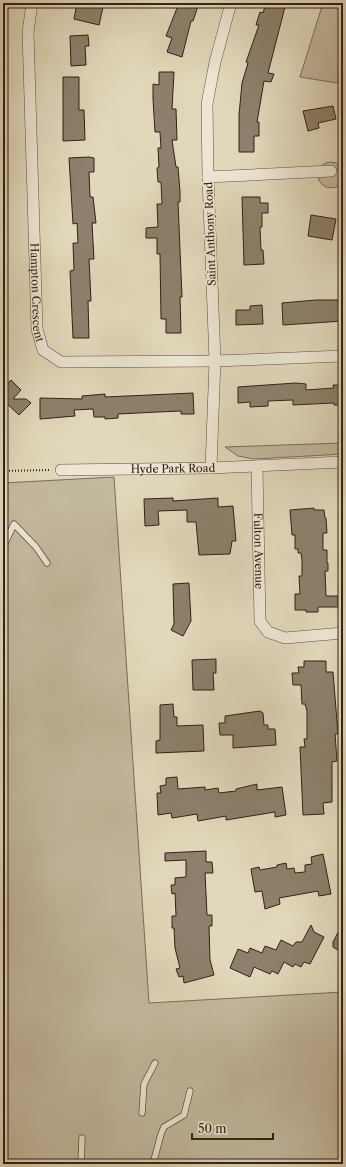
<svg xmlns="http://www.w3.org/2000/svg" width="346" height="1167" font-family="'Libre Caslon Text',serif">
	<rect width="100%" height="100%" fill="#e1d8bb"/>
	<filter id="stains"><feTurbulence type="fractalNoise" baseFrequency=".005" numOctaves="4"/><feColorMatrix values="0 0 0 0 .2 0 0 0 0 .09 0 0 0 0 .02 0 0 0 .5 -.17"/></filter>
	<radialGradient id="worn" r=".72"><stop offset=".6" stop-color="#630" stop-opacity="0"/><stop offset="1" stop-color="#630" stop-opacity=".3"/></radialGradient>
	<!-- green -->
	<g fill="#c3b99f" stroke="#7a6c5b">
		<polygon points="323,3 343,3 343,84 300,77"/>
		<circle cx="331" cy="175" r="13"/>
		<polygon points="343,443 343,454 254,459 238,456 225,447"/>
		<polygon points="114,477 149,1003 343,992 343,1164 3,1164 3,483"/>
	</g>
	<!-- building -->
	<g fill="#8d806c" stroke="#322017">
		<polygon points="77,3 96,3 96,5 103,7 99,25 74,19"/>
		<polygon points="179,3 199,3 193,21 191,21 182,57 167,52 172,38 166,36"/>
		<polygon points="266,3 286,3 268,73 274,74 271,82 264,81 257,122 259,122 259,136 254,136 254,152 239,152 239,115 242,83 248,63 246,62 259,25 256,25 260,12 263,13"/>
		<polygon points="88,35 89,46 85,46 86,65 71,66 70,36"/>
		<polygon points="159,72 174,72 172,109 176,109 177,140 172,140 176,167 178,167 180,192 180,202 178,202 182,297 180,297 181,333 166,333 166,319 161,319 160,254 157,254 157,238 146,238 146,228 158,227 157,204 162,204 161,182 158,182 157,168 159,167 158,148 161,148 160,132 155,132 153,99 153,84 159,85"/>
		<polygon points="63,77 79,77 79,110 84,110 85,140 63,141"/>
		<polygon points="333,106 336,119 318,123 319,128 308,131 303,111"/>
		<polygon points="89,157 94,158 94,172 89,172 90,197 93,197 96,223 92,223 94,259 89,259 91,301 88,301 89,338 73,338 70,271 74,270 73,243 78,243 77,223 73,224 69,158"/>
		<polygon points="242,197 260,197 260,203 268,203 268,213 262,213 262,227 260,227 261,250 263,250 264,264 244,265"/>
		<polygon points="311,215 336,219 332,240 308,236"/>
		<polygon points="316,300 343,300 343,321 283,325 282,303"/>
		<polygon points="262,305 263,324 236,325 236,310 250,310 250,306"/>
		<polygon points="11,380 21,390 13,399 26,399 31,403 19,415 3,400 3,389"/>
		<polygon points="296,383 306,384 306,390 334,388 333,385 343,385 343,405 334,405 334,403 293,405 293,400 268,401 268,406 250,407 250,402 238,403 238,387"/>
		<polygon points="193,393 194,414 181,414 181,411 158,412 118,414 118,418 105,419 105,417 94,417 93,409 74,410 75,416 40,419 40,398 82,399 82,396 105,394 105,397"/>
		<polygon points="173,498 173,501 218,498 218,507 233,506 236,541 232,541 230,554 199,555 196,522 187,522 187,510 158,511 159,525 145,526 144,499"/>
		<polygon points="314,508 314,510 324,510 325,518 326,518 327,533 323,533 323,550 327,550 327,563 328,563 328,571 325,571 326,596 338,596 338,607 318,607 318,612 306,612 306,610 295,610 295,594 300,594 299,576 302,576 302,560 301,553 298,553 298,549 295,549 295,535 292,535 290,510"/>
		<polygon points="189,583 191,621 183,636 171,630 174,624 173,584"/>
		<polygon points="216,659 216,673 213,673 214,690 193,690 192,660"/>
		<polygon points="304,661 326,661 326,672 333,672 338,734 335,734 337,761 332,762 332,802 323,803 324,814 303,815 300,747 305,747 304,739 307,739 307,711 305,704 302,704 301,685 293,685 292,673 299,673 298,667 304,667"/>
		<polygon points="173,704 174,717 177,717 177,726 203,725 204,751 156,753 156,741 160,740 160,705"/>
		<polygon points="260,711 263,713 264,725 268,725 268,729 275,729 276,745 233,748 233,735 220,735 219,723 225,723 225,716"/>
		<polygon points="177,777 178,789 205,787 205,790 218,788 219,793 236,791 236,789 257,784 257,790 282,787 286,815 275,817 275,812 226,820 226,816 198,821 197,814 172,818 171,813 158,815 157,793 161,793 160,786 166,785 166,778"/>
		<polygon points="206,851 206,862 212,862 213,873 205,873 207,915 212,915 212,926 209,926 210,960 214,975 184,983 183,976 179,977 176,969 180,968 175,948 174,928 172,928 172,916 176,916 175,893 172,894 171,885 175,885 175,878 186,877 186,860 165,861 165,853"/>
		<polygon points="323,854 331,894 319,896 318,891 279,898 280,904 265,909 262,891 255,892 251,869 259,867 260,870 277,867 277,865 286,863 287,869 294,868 295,873 305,872 305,865 312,864 311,857"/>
		<polygon points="343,923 343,953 333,947 333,942"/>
		<polygon points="311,925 314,932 324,937 310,964 304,962 301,967 295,964 293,967 284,962 278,974 272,971 270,974 254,967 250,977 230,968 238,949 248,953 250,948 262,953 265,946 276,950 281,940 293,946 296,942 302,942"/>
	</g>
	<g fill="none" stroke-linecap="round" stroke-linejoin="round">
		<defs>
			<g id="lane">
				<polyline points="5,543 14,524 36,547 47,563"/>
				<polyline points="142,1113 144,1084 155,1063"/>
				<polyline points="81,1164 82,1138"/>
				<polyline points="153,1164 161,1134 164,1127 184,1115 190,1091"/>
			</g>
			<g id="street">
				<path id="s1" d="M32,3L28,32L37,329L43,350L61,362L215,361L343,356"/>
				<polyline points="208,177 331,171"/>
				<path id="s2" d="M257,466L260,621L268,632L285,638L343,633"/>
				<polyline points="211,468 215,361 208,177 207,104 215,62 231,3"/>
				<path id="s3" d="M61,470L211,468L343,462"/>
			</g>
		</defs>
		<!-- lane casing -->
		<use href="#lane" stroke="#5e4e40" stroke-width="7"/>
		<!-- street casing -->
		<use href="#street" stroke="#5e4e40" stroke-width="12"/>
		<!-- path -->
		<polyline stroke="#322017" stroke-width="2" stroke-dasharray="1 2" stroke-linecap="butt" points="3,471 50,470"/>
		<!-- lane -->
		<use href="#lane" stroke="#ece6d3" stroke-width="5.5"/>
		<!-- street -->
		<use href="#street" stroke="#ece6d3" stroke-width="11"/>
	</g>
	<g text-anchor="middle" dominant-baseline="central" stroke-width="3.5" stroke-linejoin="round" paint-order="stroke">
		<!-- street labels -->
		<g font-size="11" fill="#322017" stroke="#ece6d3">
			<text transform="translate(210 234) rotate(-92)">Saint Anthony Road</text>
			<text stroke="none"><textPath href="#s1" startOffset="290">Hampton Crescent</textPath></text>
			<text stroke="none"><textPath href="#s3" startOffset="112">Hyde Park Road</textPath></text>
			<text stroke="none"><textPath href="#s2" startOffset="85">Fulton Avenue</textPath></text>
		</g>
	</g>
	<!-- margin -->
	<rect width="346" height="1167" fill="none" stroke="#e1d8bb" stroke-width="16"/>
	<rect x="4" y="4" width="338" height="1159" fill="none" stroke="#322017" stroke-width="2"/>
	<rect x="8" y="8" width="330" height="1151" fill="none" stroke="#322017"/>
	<!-- scale -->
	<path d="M192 1133v6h81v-6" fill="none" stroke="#322017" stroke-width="2"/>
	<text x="198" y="1133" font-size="12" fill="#322017" stroke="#ece6d3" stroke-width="3" paint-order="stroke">50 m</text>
	<rect width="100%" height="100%" filter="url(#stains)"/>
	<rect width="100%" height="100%" fill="url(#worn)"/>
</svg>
